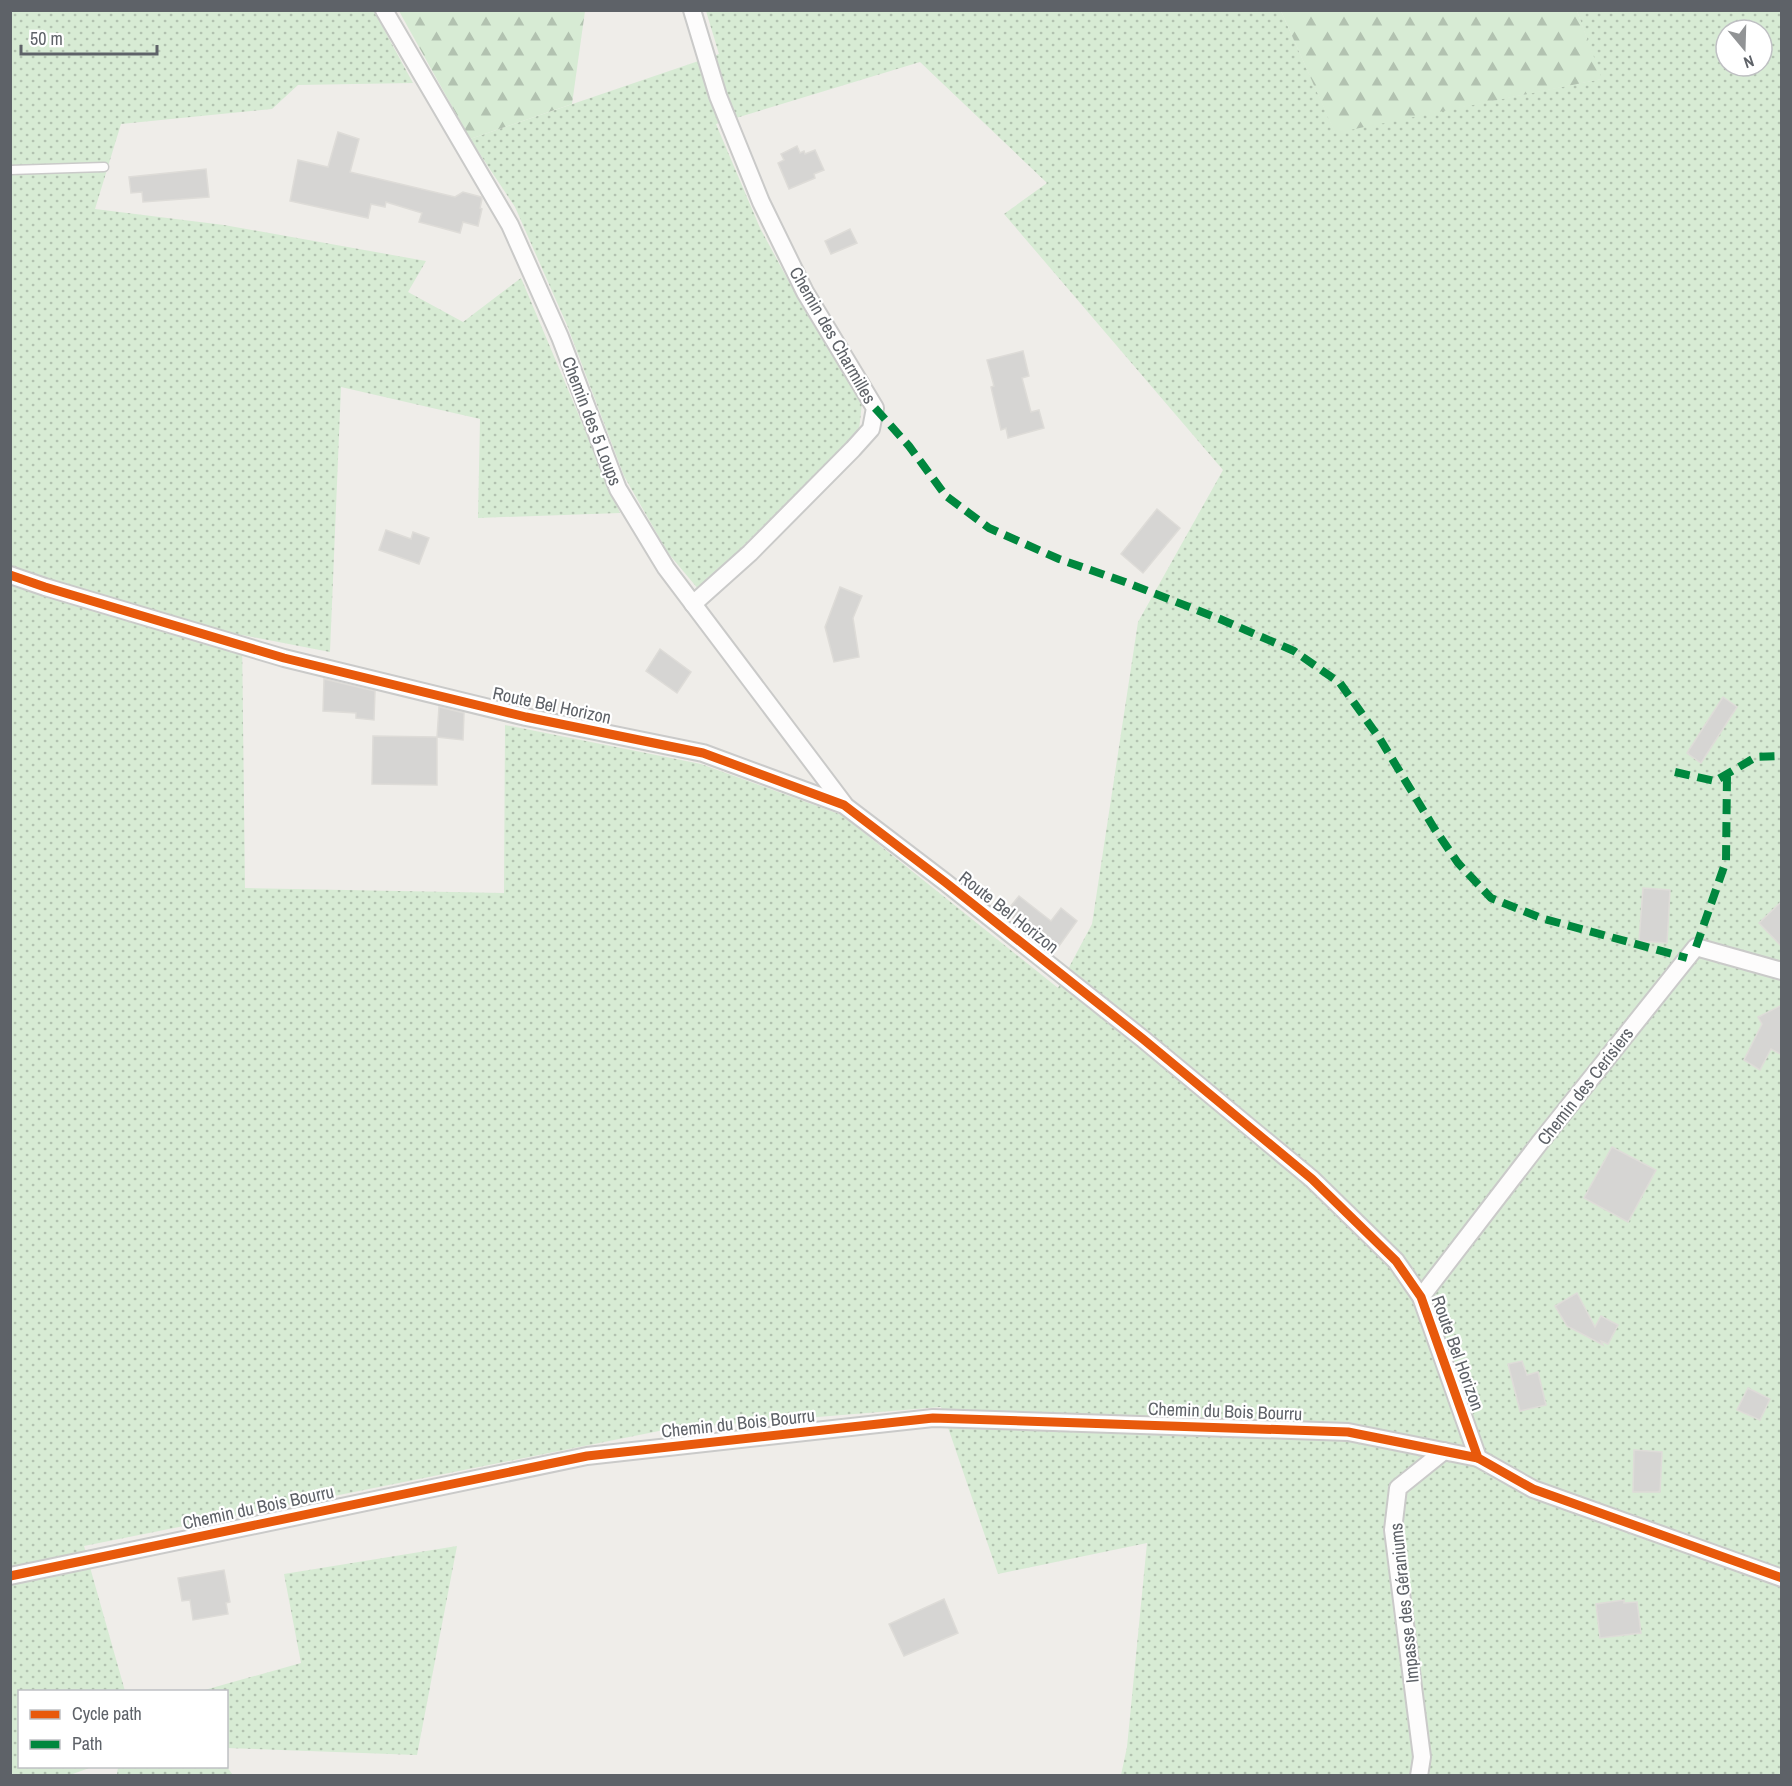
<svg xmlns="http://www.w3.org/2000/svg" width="1792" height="1786" font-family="'Archivo Narrow',sans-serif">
	<defs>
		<pattern id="grass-dots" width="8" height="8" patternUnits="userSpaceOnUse" patternTransform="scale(1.5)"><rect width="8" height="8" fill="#d7ebd4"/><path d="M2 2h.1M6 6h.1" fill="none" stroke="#b2c2b0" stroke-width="1.8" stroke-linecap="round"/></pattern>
		<pattern id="forest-firs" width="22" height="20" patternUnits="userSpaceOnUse" patternTransform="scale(1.5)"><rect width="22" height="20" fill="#d7ebd4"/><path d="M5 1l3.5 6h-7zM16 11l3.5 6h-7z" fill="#b2c2b0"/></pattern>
	</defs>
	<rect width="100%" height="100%" fill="#efede9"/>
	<!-- grass -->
	<g fill="url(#grass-dots)" fill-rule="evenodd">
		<path d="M11,11H374L413,83L298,85L272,109L121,124L95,209L224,225L426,261L408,292L463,322L521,278L620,513L478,518L480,419L341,387L330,652L242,635L245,888L504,893L505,725L701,764L842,815L1058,988L1092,924L1138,622L1223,470L1004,214L1047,183L920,62L716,124L760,228L802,306L862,403L859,430L699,590L668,553L624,476L567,325L515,207L470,139L719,54L706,11H1281L1335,132L1601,79L1577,11H1781V1775H1121L1127,1747L1147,1543L998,1574L941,1407L669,1429L84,1546L125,1691L20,1692V1766L92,1767L70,1775L11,1776ZM1726,30H1762V66H1726Z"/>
		<polygon points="457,1546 417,1755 227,1748 226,1692 201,1691 301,1663 284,1574"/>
		<polygon points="226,1766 233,1775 117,1775 118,1767"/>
	</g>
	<!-- forest -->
	<g fill="url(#forest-firs)">
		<polygon points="399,11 585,11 572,104 470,139"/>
		<polygon points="1281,11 1577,11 1602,79 1335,133"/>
	</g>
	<!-- building -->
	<g fill="#d6d5d3" stroke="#dedcd8" stroke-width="1.5">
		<polygon points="338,132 359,139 350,172 455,197 463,192 481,197 482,199 480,208 482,209 478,226 463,222 460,233 438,227 419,222 422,213 386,202 385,207 371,204 368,218 290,201 298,160 328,167"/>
		<polygon points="797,146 800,153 804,151 805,154 815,150 824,170 814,174 815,178 789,189 778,163 784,160 781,154"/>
		<polygon points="206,169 209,197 143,202 142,192 131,193 129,177"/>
		<polygon points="850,229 857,243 831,254 825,241"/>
		<polygon points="1023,351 1029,376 1022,378 1031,412 1039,410 1044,428 1008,438 1006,428 1001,430 991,387 994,386 987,360"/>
		<polygon points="1157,509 1180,528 1143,573 1121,554"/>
		<polygon points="386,530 411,539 413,532 429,538 419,564 379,550"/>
		<polygon points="840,587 862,596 853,618 859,657 834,662 825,627"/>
		<polygon points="660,649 691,672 677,693 646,671"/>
		<polygon points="324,679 375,691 374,720 356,718 356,713 323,711"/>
		<polygon points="1723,697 1737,707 1701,763 1687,753"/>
		<polygon points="439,707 464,713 463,740 437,737"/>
		<polygon points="373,736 437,737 437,785 372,784"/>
		<polygon points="1643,888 1670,890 1667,943 1639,941"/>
		<polygon points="1019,896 1051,921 1061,908 1077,921 1054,953 1006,912"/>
		<polygon points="1782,901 1782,947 1759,923"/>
		<polygon points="1782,1005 1782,1055 1771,1049 1760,1070 1744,1060 1762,1024 1758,1017"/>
		<polygon points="1612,1147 1656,1170 1628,1222 1584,1198"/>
		<polygon points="1577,1293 1595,1327 1601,1316 1618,1325 1608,1344 1601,1341 1603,1345 1567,1326 1555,1306"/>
		<polygon points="1522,1361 1527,1375 1538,1372 1546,1405 1520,1411 1508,1364"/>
		<polygon points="1748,1388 1770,1399 1760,1420 1737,1410"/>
		<polygon points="1634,1450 1662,1452 1660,1492 1633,1492"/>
		<polygon points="224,1570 230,1602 226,1603 228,1614 193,1620 190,1600 182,1601 178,1578"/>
		<polygon points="944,1599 958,1633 904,1656 889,1624"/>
		<polygon points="1624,1600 1624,1603 1637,1602 1641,1633 1600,1638 1596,1604"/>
	</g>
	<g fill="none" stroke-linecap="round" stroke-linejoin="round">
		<defs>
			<polyline id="lane" points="10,170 104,167"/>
			<g id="street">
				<polyline points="384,10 510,225 560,337 618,489 666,568 844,804"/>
				<polyline points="692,10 718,96 761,202 805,292 875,408 871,429 853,449 750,553 693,604"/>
				<polyline points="10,575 45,587 284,658 526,717 703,753 844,805 945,882 1143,1039 1312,1179 1396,1261 1421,1297 1478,1458 1533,1489 1782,1578"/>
				<polyline points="1421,1297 1541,1141 1696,947 1782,971"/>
				<polyline points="10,1576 587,1456 933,1418 1348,1432 1478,1458"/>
				<polyline points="1419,1776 1422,1757 1393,1530 1398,1488 1444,1451"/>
			</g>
		</defs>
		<!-- lane casing -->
		<use href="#lane" stroke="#cacac9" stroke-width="11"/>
		<!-- street casing -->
		<use href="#street" stroke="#cacac9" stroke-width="20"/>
		<!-- lane -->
		<use href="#lane" stroke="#fdfcfc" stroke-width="8"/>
		<!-- street -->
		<use href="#street" stroke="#fdfcfc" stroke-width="16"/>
		<!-- quiet -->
		<g stroke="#00873e" stroke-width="8" stroke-dasharray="15 8" stroke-linecap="butt">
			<polyline points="875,408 909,446 946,496 989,528 1059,559 1125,582 1220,619 1294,651 1340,683 1380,739 1434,828 1458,863 1491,898 1541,918 1687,958"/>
			<polyline points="1675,772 1715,781 1756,757 1782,756"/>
			<polyline points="1696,947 1726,861 1727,774"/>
		</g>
		<defs>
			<g id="cycleway">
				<polyline points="10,575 45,587 284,658 526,717 703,753 844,805 945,882 1143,1039 1312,1179 1396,1261 1421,1297 1478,1458 1533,1489 1782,1578"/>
				<polyline points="10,1576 587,1456 933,1418 1348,1432 1478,1458"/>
			</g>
		</defs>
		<!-- cycleway casing -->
		<use href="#cycleway" stroke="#fff" stroke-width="13"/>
		<!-- cycleway -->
		<use href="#cycleway" stroke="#e8590c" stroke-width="9"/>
	</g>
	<g text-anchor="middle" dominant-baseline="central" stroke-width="4.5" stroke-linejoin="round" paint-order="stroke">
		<!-- street labels -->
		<g font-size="18" fill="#5e6268" stroke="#fff">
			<text transform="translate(833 335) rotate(60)">Chemin des Charmilles</text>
			<text transform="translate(592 421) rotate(69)">Chemin des 5 Loups</text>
			<text transform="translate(552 705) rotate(12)">Route Bel Horizon</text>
			<text transform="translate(1009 912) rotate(38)">Route Bel Horizon</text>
			<text transform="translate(1585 1086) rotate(-52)">Chemin des Cerisiers</text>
			<text transform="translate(1458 1353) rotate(70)">Route Bel Horizon</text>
			<text transform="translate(1225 1411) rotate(2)">Chemin du Bois Bourru</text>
			<text transform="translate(738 1423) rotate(-6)">Chemin du Bois Bourru</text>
			<text transform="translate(258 1507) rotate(-12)">Chemin du Bois Bourru</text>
			<text transform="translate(1404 1603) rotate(-96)">Impasse des Géraniums</text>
		</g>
	</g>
	<!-- border -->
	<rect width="1792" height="1786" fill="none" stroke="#5e6268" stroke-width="24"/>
	<!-- legend -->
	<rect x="18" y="1690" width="210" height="78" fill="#ffffff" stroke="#bfc0c3" stroke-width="1.5"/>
	<rect x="30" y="1710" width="30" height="9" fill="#e8590c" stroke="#bfc0c3" stroke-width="1.5"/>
	<text x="72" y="1720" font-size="18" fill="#5e6268">Cycle path</text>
	<rect x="30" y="1740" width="30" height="9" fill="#00873e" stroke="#bfc0c3" stroke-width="1.5"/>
	<text x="72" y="1750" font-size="18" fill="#5e6268">Path</text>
	<!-- north arrow -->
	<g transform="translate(1744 48) rotate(161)"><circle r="28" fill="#ffffff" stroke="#bfc0c3" stroke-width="1.5"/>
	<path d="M0-4.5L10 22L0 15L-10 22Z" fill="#919395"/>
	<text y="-9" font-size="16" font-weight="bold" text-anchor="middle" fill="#5e6268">N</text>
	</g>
	<!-- scale -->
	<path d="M21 45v9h136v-9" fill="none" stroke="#5e6268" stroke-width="3"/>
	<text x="30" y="45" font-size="18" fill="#5e6268" stroke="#ffffff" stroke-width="4.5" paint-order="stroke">50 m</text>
</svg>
